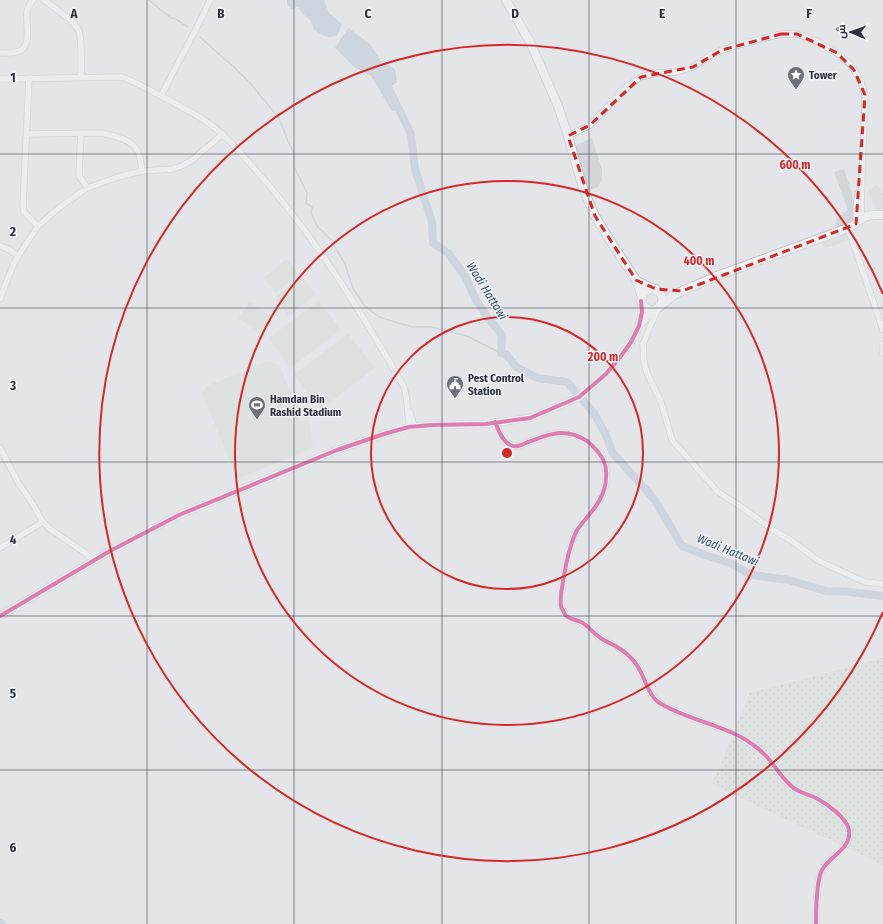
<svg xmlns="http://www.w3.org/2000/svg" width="883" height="924" font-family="'Fira Sans Condensed',Cairo,sans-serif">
	<defs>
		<pattern id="green-dots" width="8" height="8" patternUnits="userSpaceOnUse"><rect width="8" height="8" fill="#d4dbd4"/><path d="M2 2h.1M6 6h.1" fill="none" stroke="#b6bcb7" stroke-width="1.8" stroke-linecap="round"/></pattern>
	</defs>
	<rect width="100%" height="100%" fill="#e3e5e8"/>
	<!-- built -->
	<g fill="#d2d5da">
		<polygon points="592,138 602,170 602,179 598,187 589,191 576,145"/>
		<polygon points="844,169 852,193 854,222 846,226 851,239 825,249 822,241 838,236 835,224 838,217 848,210 834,172"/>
		<polygon points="878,185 883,194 883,210 877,212 868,190"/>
	</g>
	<!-- green -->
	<polygon fill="url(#green-dots)" points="883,658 883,865 712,784 750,693"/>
	<!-- pitch -->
	<g fill="#d4dbd4">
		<polygon points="286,259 299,274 276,293 264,278"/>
		<polygon points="301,276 316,294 289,316 274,298"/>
		<polygon points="319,301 341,330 290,368 269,338"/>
		<polygon points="250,302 274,318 262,334 238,318"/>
		<polygon points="348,334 375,368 320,410 294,375"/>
		<polygon points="268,361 280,366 301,421 309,420 313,448 237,479 202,393 207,386"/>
	</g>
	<!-- water -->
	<g fill="#b5c1cf">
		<polygon points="287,0 324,0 329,13 342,24 337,36 327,37 320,34 314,30 311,21 303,14 298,7 292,9 287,4"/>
		<polygon points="348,28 370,44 381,61 395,69 397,82 392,86 389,93 395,100 399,110 392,111 371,76 353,66 335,48"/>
	</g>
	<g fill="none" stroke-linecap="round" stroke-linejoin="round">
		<!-- stream -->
		<g stroke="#b5c1cf" stroke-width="1.5">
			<polyline points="149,0 171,18 176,19 188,27"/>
			<polyline points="200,37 220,55 233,66 249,82 279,118 287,139 294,153 294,167 307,193 306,203 312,207 311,213 317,226 331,240 345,264 353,288 364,305 379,317 412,327 432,327 467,336 501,353"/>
		</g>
		<!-- river -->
		<g stroke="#b5c1cf" stroke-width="8">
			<polyline points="385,81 411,134 415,169 432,222 433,243 448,253 465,276 476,300 488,318 502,335 501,353 507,355 516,367 537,378 567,382 594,413 606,435 612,452 655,500 682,546 705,555 730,563 752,575 789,580 826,591 851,592 883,596"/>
			<polyline points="0,923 2,924"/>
		</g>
		<defs>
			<g id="minor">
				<path d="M44,0C53,7 75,21 79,31C82,40 81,66 81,77"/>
				<path d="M0,53C5,53 11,53 16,52C34,49 25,24 27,11C28,7 30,4 33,0"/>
				<polyline points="29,78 23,205 24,212 38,226"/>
				<path d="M0,79L122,77C136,82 149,90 163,97C183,108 205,118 222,134C233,144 243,156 253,167C313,233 360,310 404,387C408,400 407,414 410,427"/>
				<path d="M161,96C177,64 195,33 210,0"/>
				<polyline points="81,133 79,173 80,177 87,188"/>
				<path d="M27,134L102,133C114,136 133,139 138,152C141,157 141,165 142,171"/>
				<polyline points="568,136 590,125 628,86 641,77 656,73 676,72 693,67 712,54 722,50 749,42 781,34 797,34 816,41 837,53 850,64 854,70 861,82 865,95 865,104 862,170 861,219"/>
				<polyline points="856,224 856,207 858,193"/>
				<polyline points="848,228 883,330"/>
				<polyline points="0,246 8,249 18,256"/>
				<polyline points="0,299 12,268 18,256 38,226 60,207 87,188 118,177 142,171 173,169 181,166 191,161 223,134"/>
				<polyline points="658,308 643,344 644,362 647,373 661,402 672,440 718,492 743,508 773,530 792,541 819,561 865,582 883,584"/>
				<polyline points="883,344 883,353"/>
				<polyline points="410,412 414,426"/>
				<path d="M495,422C498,429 502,441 510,445C516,448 522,445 528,442C550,434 565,427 587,441C591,444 595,448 598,452C604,459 607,468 606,477C606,495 595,508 584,521C582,524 579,527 577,530C568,548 564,575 561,594C561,598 560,603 561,606C561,608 565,614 566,616C570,619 576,620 581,622C589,626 594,634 602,639C612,645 619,646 628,655C631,658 634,661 636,664C646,677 647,697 663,705C686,718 715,724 739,736C743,738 748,741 752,744C759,749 767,756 772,763C779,772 785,782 795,789C802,793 809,795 816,798C826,803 847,818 849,830C852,849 829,856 822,870C816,882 816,910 816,924"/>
				<polyline points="0,448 19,484 31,501 43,522 50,529 84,552 94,561"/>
				<polyline points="0,548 43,522"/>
			</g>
			<g id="tertiary">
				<polyline points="639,326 651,313 657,309"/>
				<polyline points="0,616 110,551 179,515 337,450 387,433 409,427 432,425 486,424 530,418 579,397 606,374 621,356 631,342 639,326 642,312 641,302"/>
			</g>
			<g id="secondary">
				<polyline points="506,0 531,44 558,106 568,136 583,188 595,216 611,242 636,280 639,287 642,298"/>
				<path d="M636,280C642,284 649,287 656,289V290C674,301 649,322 641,301L643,294L648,290L656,289"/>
				<path d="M659,307L674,295L682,291L717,276L848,228C853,226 856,224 860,220C866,214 875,215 883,215"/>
			</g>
		</defs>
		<!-- minor casing -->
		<use href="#minor" stroke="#c2c3c6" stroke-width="7"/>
		<!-- tertiary casing -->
		<use href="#tertiary" stroke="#c2c3c6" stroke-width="8"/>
		<!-- secondary casing -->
		<use href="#secondary" stroke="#c2c3c6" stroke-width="10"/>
		<!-- minor -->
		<use href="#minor" stroke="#f2f3f4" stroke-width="5.5"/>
		<!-- tertiary -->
		<use href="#tertiary" stroke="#f2f3f4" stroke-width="7"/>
		<!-- secondary -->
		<use href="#secondary" stroke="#f6f6f6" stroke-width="8"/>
		<defs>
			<g id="cycleway">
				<path d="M495,422C498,429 502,441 510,445C516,448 522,445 528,442C550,434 565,427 587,441C591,444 595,448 598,452C604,459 607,468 606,477C606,495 595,508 584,521C582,524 579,527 577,530C568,548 564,575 561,594C561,598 560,603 561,606C561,608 565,614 566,616C570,619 576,620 581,622C589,626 594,634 602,639C612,645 619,646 628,655C631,658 634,661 636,664C646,677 647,697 663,705C686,718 715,724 739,736C743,738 748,741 752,744C759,749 767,756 772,763C779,772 785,782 795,789C802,793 809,795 816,798C826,803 847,818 849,830C852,849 829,856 822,870C816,882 816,910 816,924"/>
				<polyline points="0,616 110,551 179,515 337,450 387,433 409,427 432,425 486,424 530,418 579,397 606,374 621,356 631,342 639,326 642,312 641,301"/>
			</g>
		</defs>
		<!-- cycleway casing -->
		<use href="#cycleway" stroke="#f1f3f6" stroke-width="6"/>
		<!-- cycleway -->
		<use href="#cycleway" stroke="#d6006c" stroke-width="4"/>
	</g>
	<!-- marked area -->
	<path d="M0 0H883V924H0ZM781,34H797L837,53L854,70L865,95L856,224L682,291L656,289L636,280L595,216L568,136L590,125L641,77L693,67L722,50Z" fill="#e3e5e8" fill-opacity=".55" fill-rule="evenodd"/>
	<path fill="none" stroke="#d62828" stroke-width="3" stroke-dasharray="8 5" stroke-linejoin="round" d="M781,34H797L837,53L854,70L865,95L856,224L682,291L656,289L636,280L595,216L568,136L590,125L641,77L693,67L722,50Z"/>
	<!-- grid -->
	<path fill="none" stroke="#2c323f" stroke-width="1" stroke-opacity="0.55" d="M147,0V924M294,0V924M442,0V924M589,0V924M736,0V924M0,154H883M0,308H883M0,462H883M0,616H883M0,770H883"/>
	<!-- distance rings -->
	<g fill="none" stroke="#d62828" stroke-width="2">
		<circle cx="507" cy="453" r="136"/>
		<circle cx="507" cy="453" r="272"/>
		<path d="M883 612A408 408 0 1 1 883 294"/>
	</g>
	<!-- icons -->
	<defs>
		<symbol id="sight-pin" viewBox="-11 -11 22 30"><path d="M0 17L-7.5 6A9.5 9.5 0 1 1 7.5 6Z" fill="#6c717a" stroke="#f1f3f6"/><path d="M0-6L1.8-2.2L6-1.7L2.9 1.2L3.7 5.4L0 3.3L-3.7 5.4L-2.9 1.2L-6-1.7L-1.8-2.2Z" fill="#fff"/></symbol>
		<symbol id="civic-pin" viewBox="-11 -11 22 30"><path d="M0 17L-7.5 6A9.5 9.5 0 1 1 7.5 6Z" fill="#6c717a" stroke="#f1f3f6"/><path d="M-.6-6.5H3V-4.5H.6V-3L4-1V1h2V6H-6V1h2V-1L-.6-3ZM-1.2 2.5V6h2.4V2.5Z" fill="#fff"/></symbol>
		<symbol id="stadium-pin" viewBox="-11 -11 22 30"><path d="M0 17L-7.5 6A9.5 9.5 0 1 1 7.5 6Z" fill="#6c717a" stroke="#f1f3f6"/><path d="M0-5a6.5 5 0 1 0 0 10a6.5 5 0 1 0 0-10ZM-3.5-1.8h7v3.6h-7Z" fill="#fff"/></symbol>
	</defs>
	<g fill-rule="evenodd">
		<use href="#sight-pin" x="786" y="65" width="20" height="27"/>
		<use href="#civic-pin" x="445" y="374" width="20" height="27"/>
		<use href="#stadium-pin" x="247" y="395" width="20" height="27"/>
	</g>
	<g text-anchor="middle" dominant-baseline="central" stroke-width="3" stroke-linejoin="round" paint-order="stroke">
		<!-- poi labels -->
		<g font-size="11" font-weight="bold" fill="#2c323f" stroke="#f1f3f6" text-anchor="start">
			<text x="809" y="75">Tower</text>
			<text x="468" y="378">Pest Control<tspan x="468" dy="13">Station</tspan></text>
			<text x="270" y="399">Hamdan Bin<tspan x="270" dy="13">Rashid Stadium</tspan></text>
		</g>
		<!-- water labels -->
		<g font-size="12" font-style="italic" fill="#3b506e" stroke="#f1f3f6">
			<text transform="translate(487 291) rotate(58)">Wadi Hattawi</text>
			<text transform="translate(728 550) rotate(22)">Wadi Hattawi</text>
		</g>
	</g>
	<g font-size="13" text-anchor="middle" font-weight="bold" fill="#2c323f" stroke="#f1f3f6" stroke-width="3" stroke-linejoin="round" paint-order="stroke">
		<text x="74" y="18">A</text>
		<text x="221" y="18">B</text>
		<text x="368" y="18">C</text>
		<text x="515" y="18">D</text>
		<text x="662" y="18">E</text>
		<text x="809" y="18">F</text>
		<text x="13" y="82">1</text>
		<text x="13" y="236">2</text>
		<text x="13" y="390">3</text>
		<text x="13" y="544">4</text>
		<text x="13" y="698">5</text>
		<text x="13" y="852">6</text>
	</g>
	<circle cx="507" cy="453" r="6" fill="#d62828" stroke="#f1f3f6" stroke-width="2"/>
	<g font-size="12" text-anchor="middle" font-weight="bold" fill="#d62828" stroke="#f1f3f6" stroke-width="3" stroke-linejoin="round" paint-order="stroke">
		<text x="795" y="169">600 m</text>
		<text x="699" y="265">400 m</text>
		<text x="603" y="361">200 m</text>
	</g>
	<!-- north arrow -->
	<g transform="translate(851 32) rotate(272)" stroke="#f1f3f6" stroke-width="3" paint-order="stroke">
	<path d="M0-3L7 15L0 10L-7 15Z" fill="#2c323f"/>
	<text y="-6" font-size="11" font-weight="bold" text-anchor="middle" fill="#2c323f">ش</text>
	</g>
</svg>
